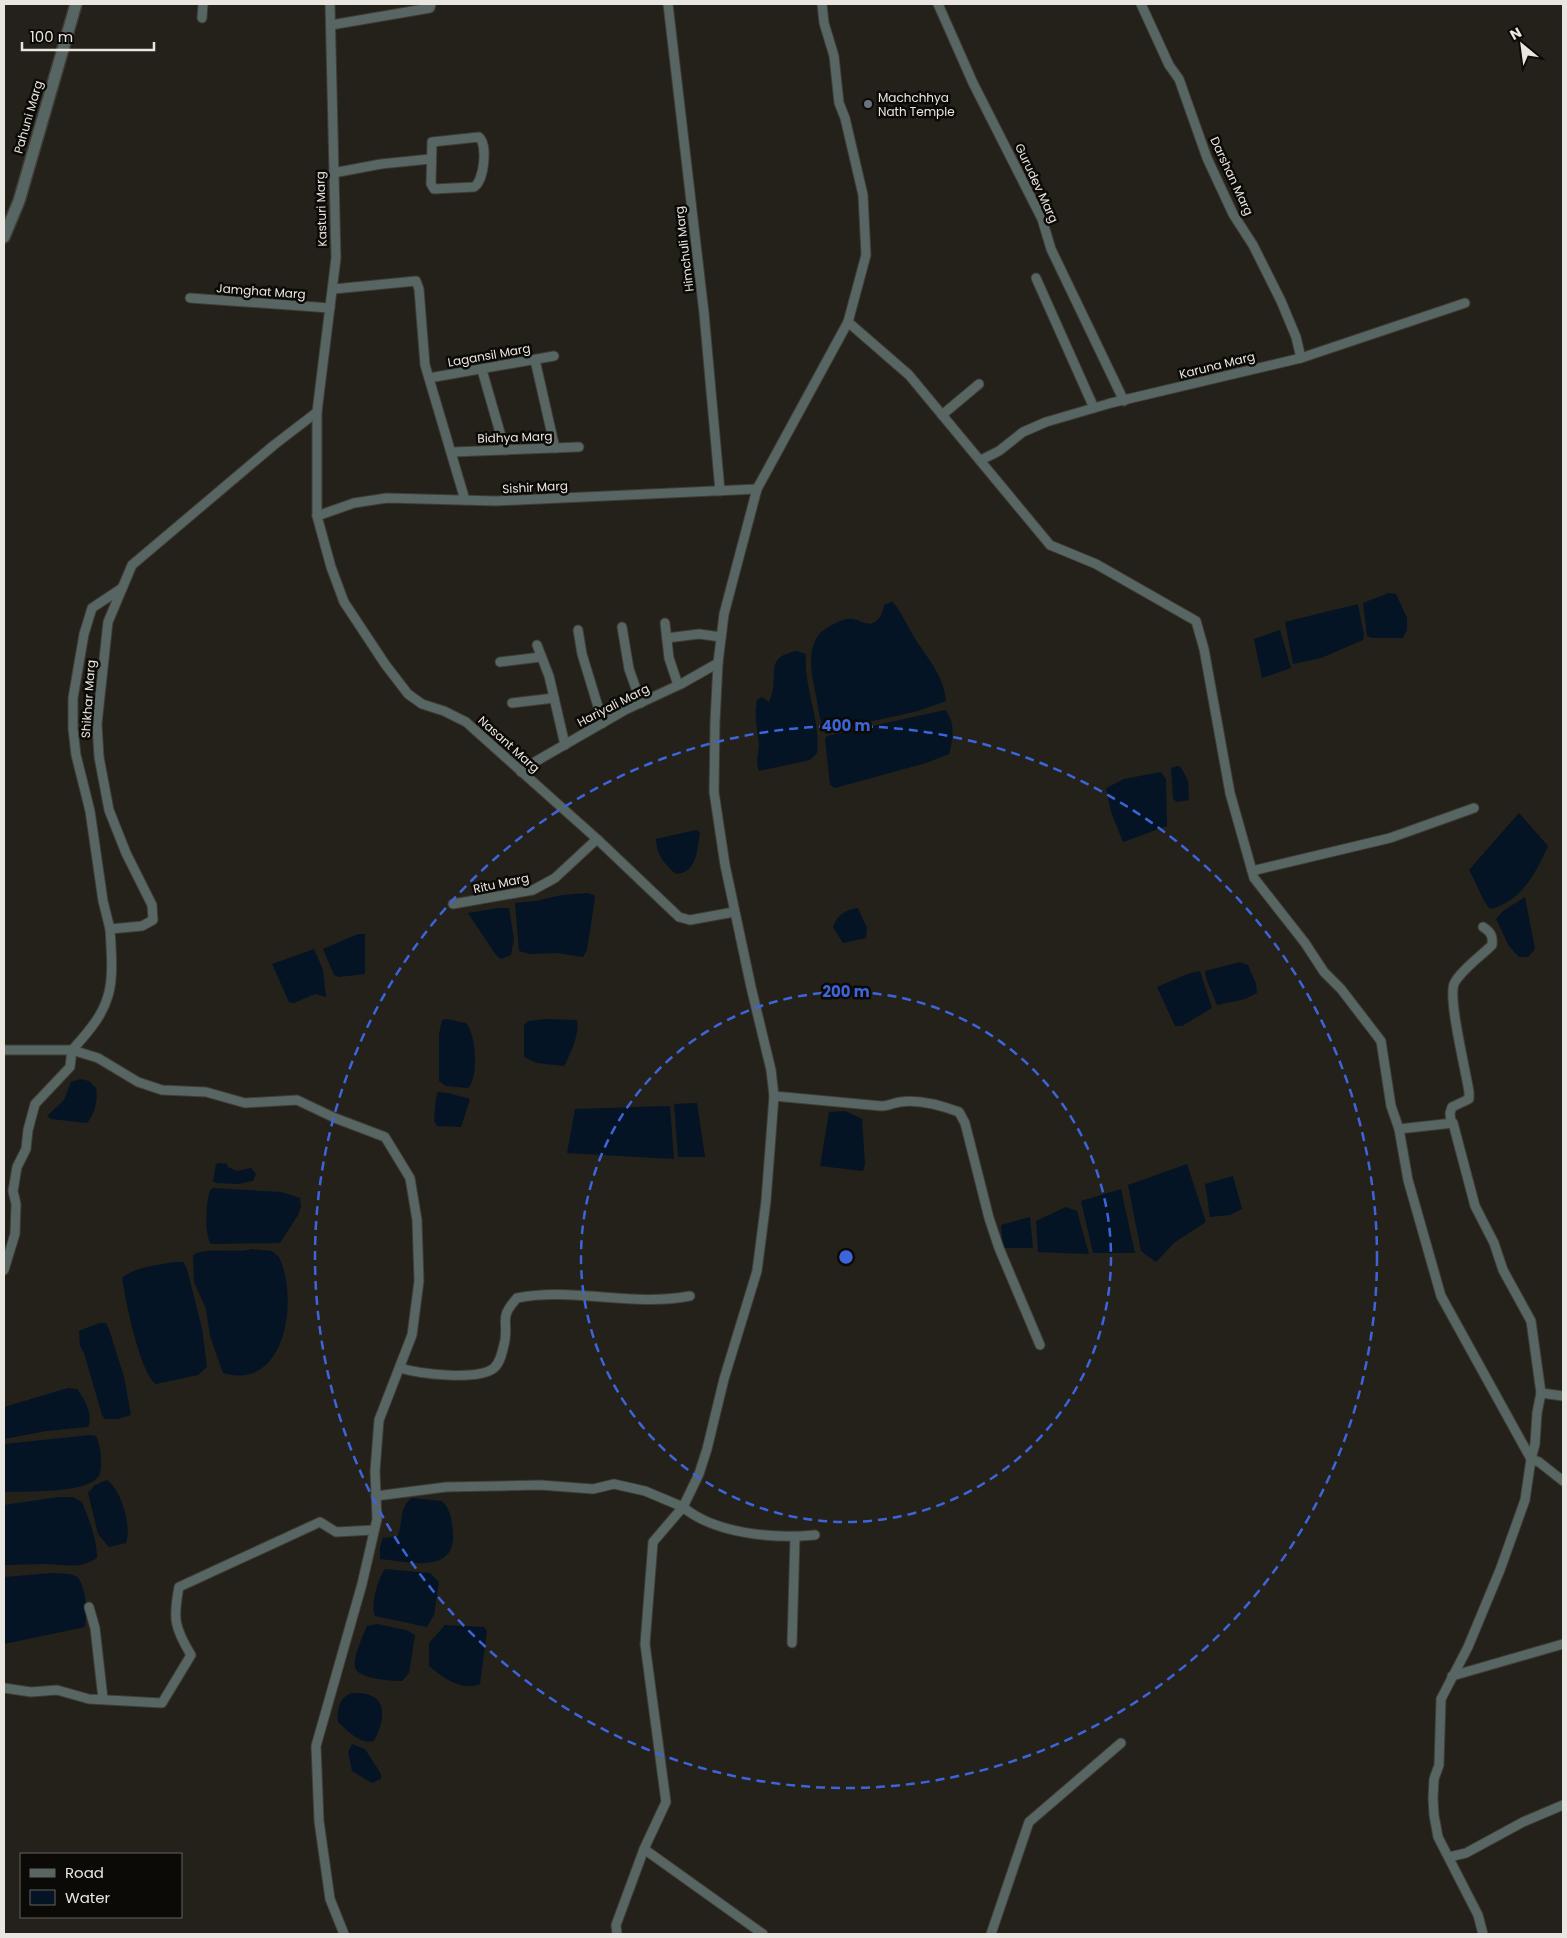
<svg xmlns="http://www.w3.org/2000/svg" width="1567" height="1938" font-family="Poppins,sans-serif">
	<rect width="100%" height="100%" fill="#24201a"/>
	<!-- water -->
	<g fill="#041424">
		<polygon points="1389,593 1396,594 1407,618 1407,630 1403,638 1372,638 1367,636 1363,603"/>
		<path d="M891,602H893C904,616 910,632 920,646C932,664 944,678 946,701L918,711L827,731C819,725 818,705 816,695C810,668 804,636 834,624C840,621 846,618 853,619C860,620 868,627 875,622C881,618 883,611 884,605Z"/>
		<polygon points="1358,604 1364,635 1363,640 1321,658 1293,664 1285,622"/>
		<polygon points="1280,630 1291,668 1262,678 1254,639"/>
		<path d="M796,651L806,654C803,687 821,719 817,753L810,760L759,771C755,761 759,754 759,744C757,728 754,715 757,700L762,697L769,702C782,675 761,659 796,651Z"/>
		<path d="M945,710C956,723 953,739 949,754L926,763L835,788L830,785L825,739L827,736Z"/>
		<polygon points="1177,766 1181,767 1188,781 1189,800 1177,802 1173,799 1171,768"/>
		<polygon points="1161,772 1166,779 1167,826 1123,842 1111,812 1106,788 1124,779"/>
		<path d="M1519,813L1548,846C1535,874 1522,901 1490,909C1480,897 1477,883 1469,870Z"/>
		<path d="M696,830L700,832C697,848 698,873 676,874C665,865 656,854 656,839Z"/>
		<polygon points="587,893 594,895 595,898 587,950 583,957 556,953 530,954 519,951 515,903 535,901 562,895"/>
		<polygon points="1525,897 1535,949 1528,957 1519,957 1509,946 1496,919 1503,911"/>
		<polygon points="498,908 509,908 514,939 511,955 501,959 496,955 468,913"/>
		<path d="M858,908L867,928L866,938L843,943L833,927C838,914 845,910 858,908Z"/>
		<polygon points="358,934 365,934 365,974 339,977 334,975 323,949"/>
		<polygon points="314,949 323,970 326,997 315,994 294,1003 289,1002 272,964"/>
		<polygon points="1240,962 1248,965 1256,984 1257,993 1245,999 1217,1005 1207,981 1205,971"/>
		<polygon points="1200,971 1212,1008 1182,1026 1175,1026 1157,987 1190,973"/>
		<path d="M446,1019L466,1023C476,1033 479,1079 468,1088L446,1086L439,1081V1034L442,1020Z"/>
		<path d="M546,1019L577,1020C580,1033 570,1055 564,1066L537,1063L524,1057V1025L528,1021Z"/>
		<path d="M80,1079L89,1081L96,1088C98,1101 95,1113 87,1123L51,1119L47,1116L64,1100L71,1082Z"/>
		<path d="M438,1092L448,1093L470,1099L461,1127L437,1126L434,1121C435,1114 435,1097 438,1092Z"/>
		<polygon points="697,1103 705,1157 678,1157 674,1104"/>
		<polygon points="670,1106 674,1159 567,1153 575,1109"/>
		<polygon points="845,1111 862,1119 865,1164 863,1171 820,1166 829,1112"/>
		<polygon points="220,1163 227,1164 228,1167 237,1171 251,1168 256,1174 253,1181 239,1184 216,1183 213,1181 216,1164"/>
		<polygon points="1187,1164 1206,1222 1175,1242 1156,1262 1141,1251 1128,1185"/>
		<polygon points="1233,1176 1242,1209 1230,1215 1210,1217 1205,1184"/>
		<path d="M213,1188L281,1192L300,1198L301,1207L298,1215L280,1243L211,1244C204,1235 206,1201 210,1190Z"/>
		<polygon points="1121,1189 1135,1253 1093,1253 1081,1201"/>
		<polygon points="1066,1207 1077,1211 1089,1254 1038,1252 1036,1221"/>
		<polygon points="1030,1217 1033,1248 1003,1248 1001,1225"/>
		<path d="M252,1249L272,1251L279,1257C299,1298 286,1392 223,1373L210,1336L206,1309L194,1282L193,1255C208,1246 234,1254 252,1249Z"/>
		<path d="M175,1262H183L187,1269L202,1328L207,1367L198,1375L156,1384C139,1371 126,1301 122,1278C135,1267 157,1265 175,1262Z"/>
		<polygon points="99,1323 106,1323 109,1329 124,1377 131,1415 118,1419 105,1419 102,1415 84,1353 80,1346 79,1331"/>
		<path d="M68,1388L77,1389C84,1398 94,1416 88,1427L46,1431L4,1439V1407Z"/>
		<path d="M91,1435L96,1436C100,1445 101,1453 101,1462C101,1467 101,1473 98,1477C85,1494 24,1491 4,1492V1444Z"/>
		<path d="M107,1480C121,1489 132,1527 126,1543L109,1547L98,1534L88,1493L95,1485Z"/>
		<path d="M59,1497H73L82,1502C89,1520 97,1538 97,1558C78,1570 64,1564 44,1564C30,1564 17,1565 4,1565V1505Z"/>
		<path d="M412,1498L442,1501C451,1510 452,1521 453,1533C456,1576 405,1561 380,1559V1547L383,1538L398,1536C403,1523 399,1506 412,1498Z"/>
		<path d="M385,1569L430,1573L439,1582L434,1615L427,1627L375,1616C370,1606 378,1578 385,1569Z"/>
		<path d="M53,1573L70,1574L78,1577C87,1593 87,1609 85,1627L4,1644V1577Z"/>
		<path d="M377,1624L406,1630L415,1635L409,1673L402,1681C393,1681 357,1679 355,1667C353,1656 363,1636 367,1626Z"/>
		<path d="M445,1625L484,1627L487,1631L480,1684C462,1692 442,1677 429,1666V1643Z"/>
		<path d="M352,1693C388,1691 387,1716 374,1741C360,1745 347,1730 338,1722C337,1710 339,1697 352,1693Z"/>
		<polygon points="352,1744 365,1749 381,1774 381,1779 372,1783 352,1771 348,1752"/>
	</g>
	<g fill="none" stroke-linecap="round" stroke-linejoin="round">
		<defs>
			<g id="minor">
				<polyline points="330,4 336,258 317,412 317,516 331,567 344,602 385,664 408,694 422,704 444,711 466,722 597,839 679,917 690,920 734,912"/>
				<polyline points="668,4 704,313 720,491"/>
				<polyline points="938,4 973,83 1042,219 1051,249 1124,401"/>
				<polyline points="1141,4 1169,65 1179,79 1207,158 1233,214 1253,245 1281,301 1296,337 1301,358"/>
				<polyline points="202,18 203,4"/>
				<polyline points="331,25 430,8 431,4"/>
				<path d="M479,137C488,145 484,181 474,187L434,189L431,184L432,142Z"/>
				<polyline points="333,173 381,164 430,159"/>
				<polyline points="1036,278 1094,408"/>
				<polyline points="334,289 416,281 419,289 425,365 465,500"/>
				<polyline points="190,298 330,308"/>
				<polyline points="848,322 909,375 1050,545 1096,564 1196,621 1204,649 1230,793 1254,878 1305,943 1324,972 1341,989 1381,1041 1391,1106 1399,1129 1408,1180 1441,1296 1531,1459 1539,1462 1563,1481"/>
				<polyline points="535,360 555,448"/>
				<polyline points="482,370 505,450"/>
				<polyline points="429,378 554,356"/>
				<polyline points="942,415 979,384"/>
				<polyline points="453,452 579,447"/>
				<polyline points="981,460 999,451 1023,432 1046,422 1111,403 1301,358 1465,303"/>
				<polyline points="317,516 354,503 387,498 496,501 757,489"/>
				<polyline points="665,623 669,658 678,685"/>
				<polyline points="622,627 629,669 641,703"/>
				<polyline points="578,630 582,654 603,723"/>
				<polyline points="667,638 699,634 721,637"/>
				<polyline points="537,645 549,676 565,745"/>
				<polyline points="500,662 541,657"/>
				<polyline points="512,703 554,698"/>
				<polyline points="521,772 533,763 625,710 681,684 718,663"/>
				<polyline points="1252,871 1390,838 1474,808"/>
				<polyline points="453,904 533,890 555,878 597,839"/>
				<polyline points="110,929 103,901 90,811 76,755 73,729 73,698 84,634 92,608 122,588"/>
				<polyline points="4,1050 72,1050 98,1058 138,1082 162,1090 206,1092 245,1103 297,1100 335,1118 385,1137 410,1178 417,1220 419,1281 412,1335 379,1420 375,1471 377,1519 362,1584 316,1746 319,1821 330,1899 344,1934"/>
				<path d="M72,1050C114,1005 114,989 110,929L142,926L153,920L152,905L126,853L109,810L99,757L97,724L108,622L132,565L274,445L317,412"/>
				<path d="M774,1096L881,1106C888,1106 893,1103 900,1102C918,1099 943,1106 959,1112L965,1123L989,1218L999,1248L1040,1345"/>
				<path d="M1451,1123L1450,1113L1452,1107L1469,1099V1092C1466,1071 1448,1000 1454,984C1459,972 1482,955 1492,945C1493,936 1491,932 1483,927"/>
				<polyline points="1399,1129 1453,1123 1475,1206 1494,1243 1503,1270 1531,1321 1541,1393 1537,1413 1535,1444 1531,1459 1525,1500 1500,1570 1468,1647 1441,1699 1439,1765 1434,1779 1433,1798 1434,1815 1438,1837 1478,1915 1483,1934"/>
				<polyline points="4,1270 15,1234 16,1204 13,1191 17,1167 26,1149 28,1130 35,1104 70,1067 72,1050"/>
				<path d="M400,1368C420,1374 478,1381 494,1368C501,1362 503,1349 505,1340C508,1319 499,1318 517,1298C572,1287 632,1307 690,1296"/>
				<polyline points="1541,1393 1563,1396"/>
				<polyline points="376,1496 446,1487 540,1485 593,1489 614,1484 645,1491 683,1507 699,1474 707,1449 724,1379 757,1271 766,1201 774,1096 771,1070 751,987 725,865 714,792 715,722 718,663 724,614 757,489 848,322 866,255 863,195 845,118 839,103 834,56 824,23 822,4"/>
				<polyline points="89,1607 95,1628 103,1699"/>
				<polyline points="792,1643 795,1537"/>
				<polyline points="1452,1676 1563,1644"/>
				<path d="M4,1688L31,1692L57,1690L89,1699L162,1703L191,1655C174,1627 173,1618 179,1587L320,1522L336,1532L374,1530"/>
				<polyline points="644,1849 763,1934"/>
				<polyline points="1449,1857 1466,1853 1523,1822 1563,1805"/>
				<path d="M617,1934L616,1925L644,1849L666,1802L645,1644L653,1542L683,1507C715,1534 774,1539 815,1535"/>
				<polyline points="991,1934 1029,1822 1121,1743"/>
			</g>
			<polyline id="tertiary" points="4,237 19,201 76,4"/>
		</defs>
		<!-- minor casing -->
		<use href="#minor" stroke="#403c36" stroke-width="11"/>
		<!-- tertiary casing -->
		<use href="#tertiary" stroke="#403c36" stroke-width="14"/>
		<!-- minor -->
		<use href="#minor" stroke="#576563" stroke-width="9"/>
		<!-- tertiary -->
		<use href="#tertiary" stroke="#576563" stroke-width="11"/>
	</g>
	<!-- distance rings -->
	<g fill="none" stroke="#3c65d9" stroke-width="2.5" stroke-dasharray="9 6">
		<circle cx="846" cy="1257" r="265"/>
		<circle cx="846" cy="1257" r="531"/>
	</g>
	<!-- markers -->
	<circle fill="#6b7280" stroke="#0c0a07" stroke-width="2" cx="868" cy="104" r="5"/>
	<g text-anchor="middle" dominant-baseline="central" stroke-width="5" stroke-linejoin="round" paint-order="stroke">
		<!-- poi labels -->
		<g font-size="12" fill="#e9e6e1" stroke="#0c0a07" text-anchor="start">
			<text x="878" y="97">Machchhya<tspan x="878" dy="14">Nath Temple</tspan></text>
		</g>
		<!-- street labels -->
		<g font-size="12" fill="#e9e6e1" stroke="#0c0a07">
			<text transform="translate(28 117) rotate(-74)">Pahuni Marg</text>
			<text transform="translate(1232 176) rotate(65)">Darshan Marg</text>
			<text transform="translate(1037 183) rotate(65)">Gurudev Marg</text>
			<text transform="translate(321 209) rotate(-92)">Kasturi Marg</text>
			<text transform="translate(684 249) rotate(-97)">Himchuli Marg</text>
			<text transform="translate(261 291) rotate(4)">Jamghat Marg</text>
			<text transform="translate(489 355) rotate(-10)">Lagansil Marg</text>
			<text transform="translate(1217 365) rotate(-14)">Karuna Marg</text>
			<text transform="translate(515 437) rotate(-2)">Bidhya Marg</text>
			<text transform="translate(535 487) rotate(-3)">Sishir Marg</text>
			<text transform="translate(88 699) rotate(-86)">Shikhar Marg</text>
			<text transform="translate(613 705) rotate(-27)">Hariyali Marg</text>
			<text transform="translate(509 744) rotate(42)">Nasant Marg</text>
			<text transform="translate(501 883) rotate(-12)">Ritu Marg</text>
		</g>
	</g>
	<circle cx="846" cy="1257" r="8" fill="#3c65d9" stroke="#0c0a07" stroke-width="2.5"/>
	<g font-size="15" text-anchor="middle" font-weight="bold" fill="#3c65d9" stroke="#0c0a07" stroke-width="5" stroke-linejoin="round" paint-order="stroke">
		<text x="846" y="731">400 m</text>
		<text x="846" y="997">200 m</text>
	</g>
	<!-- border -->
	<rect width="1567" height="1938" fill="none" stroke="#e9e6e1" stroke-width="10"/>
	<!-- legend -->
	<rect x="20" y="1853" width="162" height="65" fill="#0c0a07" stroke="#64625e"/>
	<rect x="30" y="1869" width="25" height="8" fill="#576563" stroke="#64625e"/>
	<text x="65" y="1878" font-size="15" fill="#e9e6e1">Road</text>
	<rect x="30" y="1890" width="25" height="15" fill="#041424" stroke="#64625e"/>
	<text x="65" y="1903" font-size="15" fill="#e9e6e1">Water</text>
	<!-- north arrow -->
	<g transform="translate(1522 45) rotate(331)" stroke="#0c0a07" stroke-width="4" paint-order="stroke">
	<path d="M0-4L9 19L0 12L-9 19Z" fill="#e9e6e1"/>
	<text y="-8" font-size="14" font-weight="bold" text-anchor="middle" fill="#e9e6e1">N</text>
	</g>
	<!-- scale -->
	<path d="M22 42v8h132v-8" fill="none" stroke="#e9e6e1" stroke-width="2.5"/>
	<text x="30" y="42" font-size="15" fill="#e9e6e1" stroke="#0c0a07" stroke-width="4" paint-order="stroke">100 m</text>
</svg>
